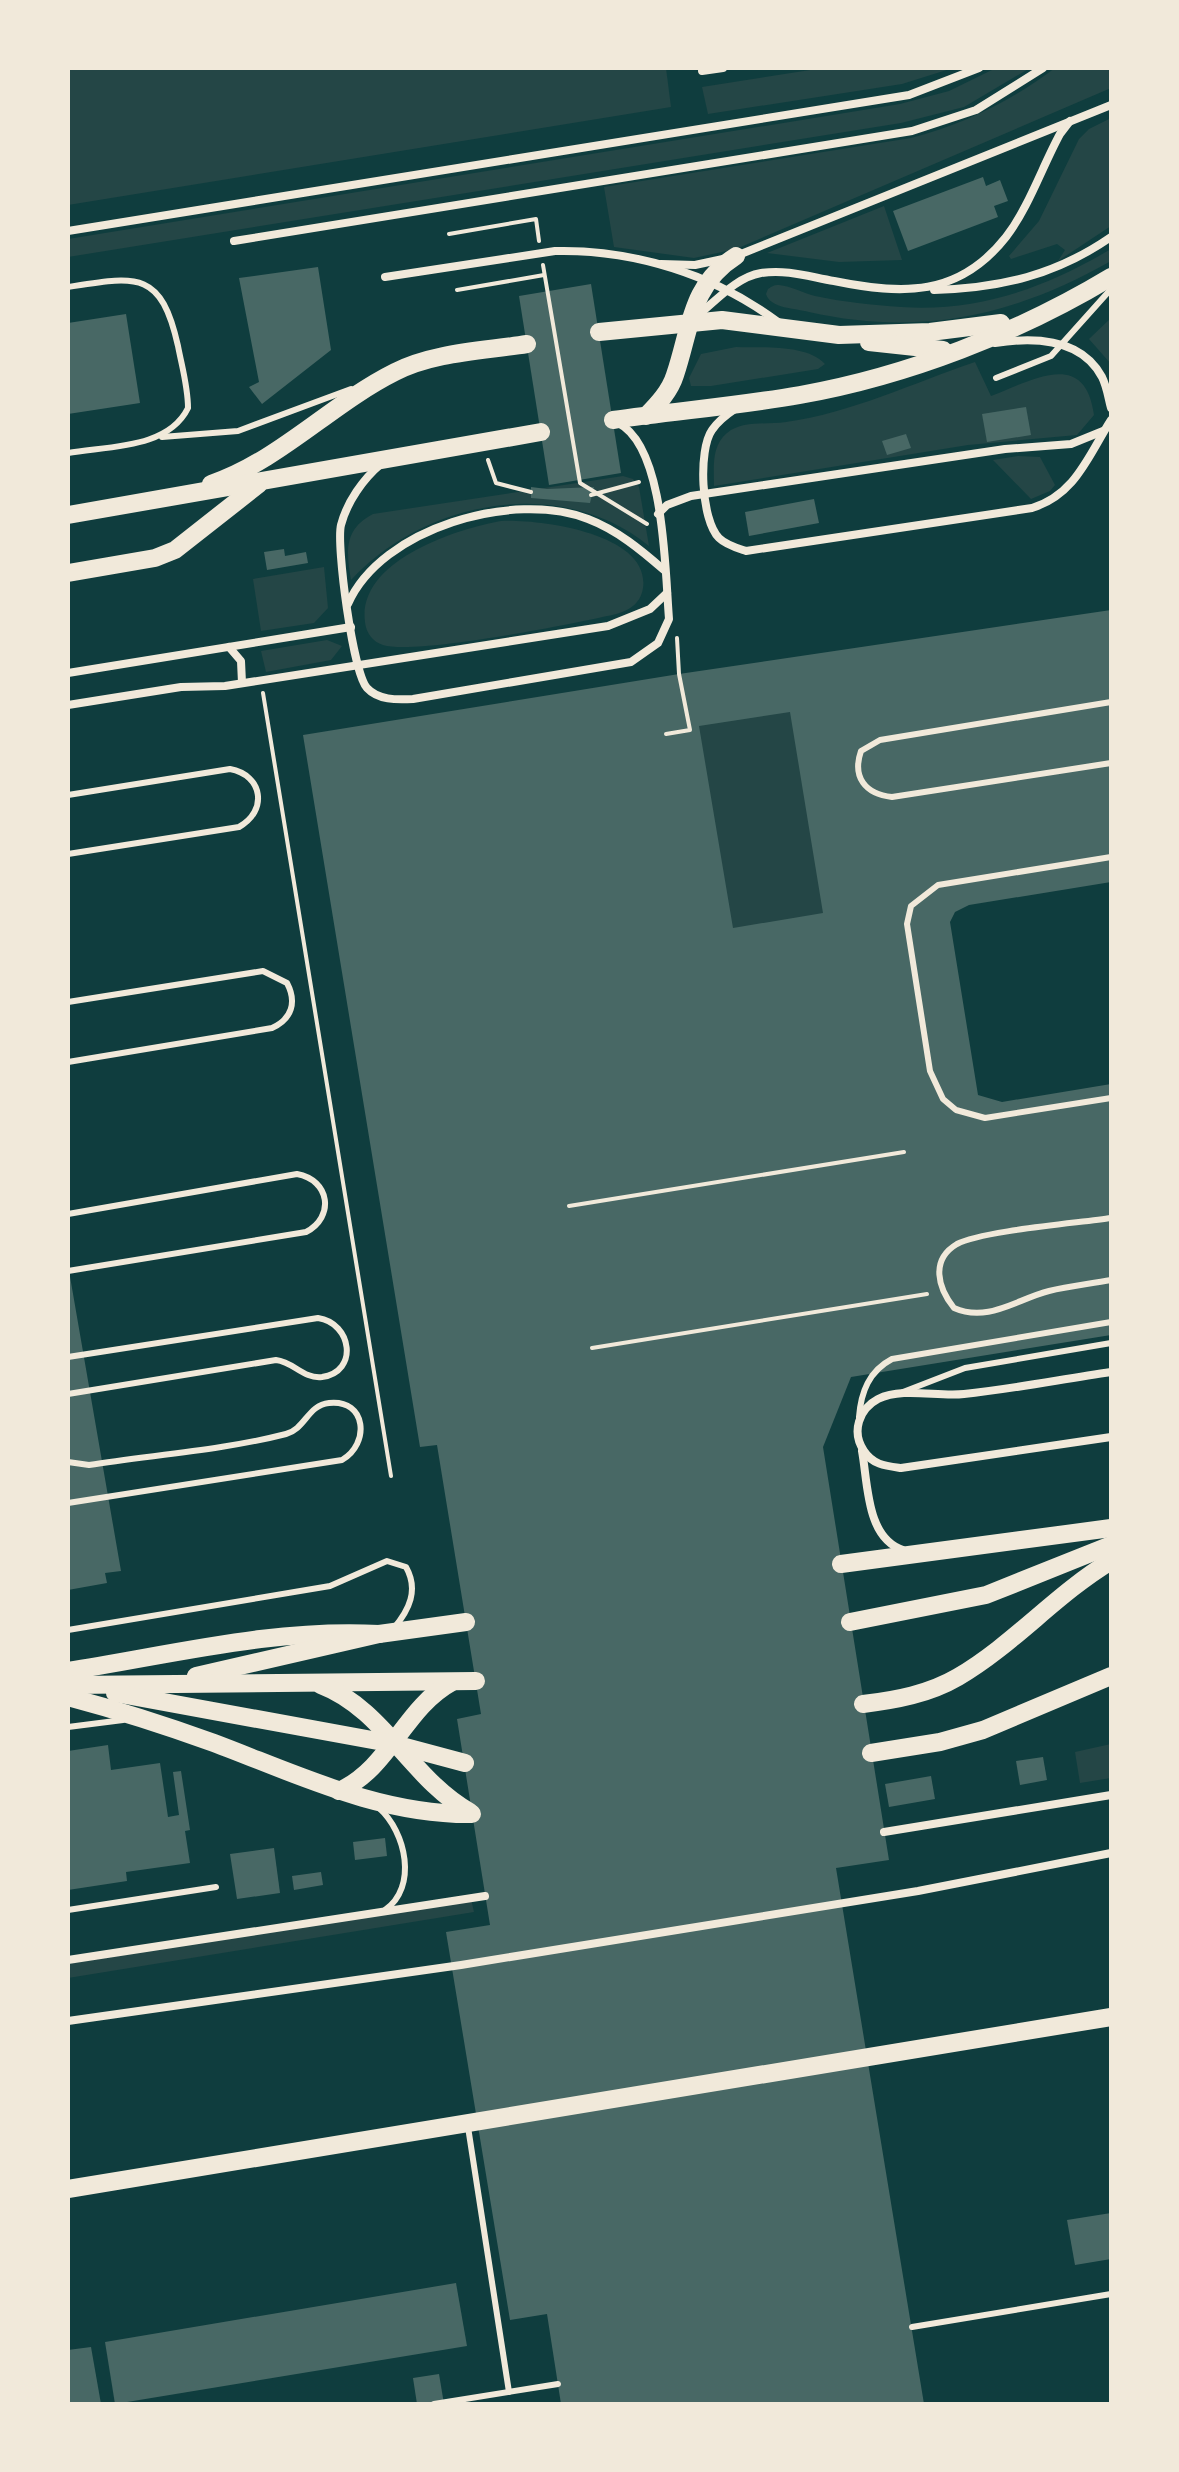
<svg xmlns="http://www.w3.org/2000/svg" width="1179" height="2472" font-family="'Public Sans',sans-serif">
	<rect width="100%" height="100%" fill="#0f3d3e"/>
	<!-- green -->
	<g fill="#244646">
		<polygon points="68,68 666,68 671,107 68,205"/>
		<polygon points="823,68 953,68 902,84 708,114 702,87"/>
		<polygon points="996,68 1030,68 964,107 901,123 68,257 68,239 900,104 949,91"/>
		<path d="M1055,68H1111V88L736,249L694,258L614,247L604,187L911,138C965,124 1011,101 1055,68Z"/>
		<polygon points="1111,118 1111,226 1058,261 1065,250 1057,244 1011,259 1009,256 1039,221 1079,139 1089,129"/>
		<polygon points="884,206 902,260 839,262 767,253"/>
		<path d="M1111,249V261C1014,316 920,337 809,312C795,308 771,309 766,294L768,289C773,286 773,285 779,285C791,286 803,293 815,296C842,302 873,305 901,307C979,312 1045,288 1111,249Z"/>
		<polygon points="1111,318 1111,364 1089,339"/>
		<path d="M736,347C761,348 807,344 825,364L818,369L711,386H691L689,378L701,354Z"/>
		<path d="M975,362L991,396C1033,380 1085,348 1094,415L1077,435L968,445L714,486C714,468 711,446 727,433C743,420 766,425 786,422C851,413 913,383 975,362Z"/>
		<polygon points="1018,456 1040,457 1055,485 1050,491 1031,499 993,460"/>
		<path d="M623,476L633,479L639,487L649,546C561,474 425,500 351,580C346,551 344,529 373,514Z"/>
		<path d="M501,521C538,519 651,533 643,588C640,607 624,613 607,616C567,625 416,655 383,645C373,642 366,633 365,622C357,561 456,529 501,521Z"/>
		<polygon points="324,567 328,608 314,623 261,631 253,579"/>
		<polygon points="327,640 342,646 331,660 266,672 261,651"/>
		<polygon points="810,700 910,1309 763,1333 664,724"/>
		<polygon points="1111,1744 1111,1778 1080,1783 1075,1752"/>
		<polygon points="471,1899 474,1912 68,1978 68,1964"/>
	</g>
	<!-- building -->
	<g fill="#486865" fill-rule="evenodd">
		<polygon points="983,177 986,186 1000,180 1008,201 994,206 998,217 908,251 893,211"/>
		<polygon points="318,267 331,350 262,404 249,387 259,382 239,278"/>
		<polygon points="591,284 621,473 549,485 519,296"/>
		<polygon points="126,314 140,403 68,414 68,323"/>
		<polygon points="1026,407 1031,435 987,442 982,414"/>
		<polygon points="906,434 911,448 887,455 882,441"/>
		<polygon points="531,487 547,489 594,487 590,503 531,498"/>
		<polygon points="814,499 819,523 749,536 745,512"/>
		<polygon points="284,549 285,556 306,552 308,563 267,570 264,552"/>
		<path d="M1111,610V882L969,905L955,912L950,922L978,1095L1002,1102L1111,1084V1335L851,1377L823,1447L889,1860L836,1868L924,2404H561L547,2314L510,2320L446,1932L490,1925L457,1719L481,1714L437,1445L420,1447L303,735L679,674ZM790,712L823,913L733,928L699,726Z"/>
		<polygon points="68,1265 121,1571 105,1573 107,1583 68,1590"/>
		<polygon points="108,1745 111,1770 160,1763 168,1817 179,1815 173,1772 181,1771 190,1830 185,1831 190,1863 126,1872 127,1881 68,1890 68,1751"/>
		<polygon points="1043,1757 1047,1780 1020,1785 1016,1761"/>
		<polygon points="931,1776 935,1799 889,1807 885,1784"/>
		<polygon points="385,1838 387,1856 355,1860 353,1842"/>
		<polygon points="274,1848 280,1893 237,1899 230,1854"/>
		<polygon points="321,1872 323,1885 294,1890 292,1876"/>
		<polygon points="1111,2213 1111,2259 1075,2265 1067,2220"/>
		<polygon points="456,2283 467,2346 115,2404 105,2342"/>
		<polygon points="91,2347 101,2404 68,2404 68,2350"/>
		<polygon points="439,2374 444,2404 417,2404 413,2378"/>
	</g>
	<g fill="none" stroke-linecap="round" stroke-linejoin="round">
		<!-- path -->
		<g stroke="#f1e9da" stroke-width="4">
			<polyline points="449,234 536,219 539,241"/>
			<polyline points="543,265 580,483 647,524"/>
			<polyline points="457,290 544,275"/>
			<polyline points="488,460 496,483 531,492"/>
			<polyline points="591,495 639,482"/>
			<polyline points="263,693 391,1476"/>
			<polyline points="666,734 690,730 679,674 677,638"/>
			<polyline points="569,1206 904,1152"/>
			<polyline points="592,1348 927,1294"/>
		</g>
		<!-- service -->
		<g stroke="#f1e9da" stroke-width="6">
			<path d="M68,287C137,276 161,270 178,346C182,367 188,387 188,408C168,449 108,446 68,453"/>
			<polyline points="996,378 1051,356 1111,289"/>
			<polyline points="162,437 238,431 351,389"/>
			<path d="M1111,702L880,740L861,751C852,777 865,794 892,797L1111,763"/>
			<path d="M68,795L230,769C263,775 268,811 239,827L68,854"/>
			<polyline points="1111,857 938,885 911,906 907,924 930,1071 943,1099 956,1110 985,1118 1111,1098"/>
			<path d="M68,1002L263,971L287,983C297,1002 292,1019 272,1028L68,1062"/>
			<path d="M68,1214L297,1174C330,1180 335,1217 306,1232L68,1271"/>
			<path d="M1111,1218C1078,1223 981,1231 957,1244C930,1260 938,1288 954,1308C988,1323 1017,1299 1049,1291C1069,1286 1090,1284 1111,1280"/>
			<path d="M68,1357L318,1318C352,1323 359,1372 322,1377C303,1379 294,1362 276,1360L68,1394"/>
			<polyline points="903,1392 965,1368 1111,1343"/>
			<path d="M859,1417C861,1392 869,1371 892,1359L1111,1322"/>
			<path d="M68,1462L89,1465C153,1455 224,1450 286,1434C305,1429 308,1405 329,1403C367,1399 370,1444 342,1460L68,1503"/>
			<path d="M68,1630L330,1586L387,1561L406,1567C419,1590 409,1610 394,1628"/>
			<polyline points="68,1727 123,1720"/>
			<path d="M379,1808C406,1832 418,1887 385,1910"/>
			<polyline points="68,1910 216,1887"/>
			<polyline points="468,2127 509,2392"/>
			<polyline points="912,2327 1111,2294"/>
			<polyline points="434,2404 558,2384"/>
		</g>
		<!-- minor -->
		<g stroke="#f1e9da" stroke-width="8">
			<polyline points="702,71 723,68"/>
			<polyline points="68,231 909,95 979,68"/>
			<polyline points="234,241 912,131 976,110 1043,68"/>
			<polyline points="736,256 1111,105"/>
			<polyline points="661,264 695,265 723,259"/>
			<path d="M385,277L555,251C634,249 715,275 778,322"/>
			<path d="M934,290C1001,288 1056,275 1111,237"/>
			<path d="M696,317C715,302 736,277 761,273C787,269 810,277 834,281C902,295 959,297 1006,237C1029,207 1042,167 1060,134L1070,121"/>
			<path d="M995,343C1034,337 1081,338 1102,377C1107,387 1108,397 1111,408"/>
			<path d="M735,409C726,415 718,421 712,430C698,450 701,520 719,538C726,545 737,548 746,551L1032,508C1076,494 1088,456 1111,420"/>
			<path d="M381,464C363,479 347,502 341,525C336,545 353,673 367,688C378,700 396,700 413,699L631,662L658,643L669,619C665,571 665,446 618,423"/>
			<polyline points="658,514 667,505 691,496 1005,449 1071,444 1103,431"/>
			<path d="M348,604C381,528 514,490 588,519C617,530 641,550 664,570"/>
			<polyline points="229,647 241,661 242,683"/>
			<polyline points="68,673 351,627"/>
			<polyline points="68,705 181,687 225,686 608,626 650,609 667,593"/>
			<path d="M1111,1372C1062,1379 1013,1389 964,1394C937,1397 903,1387 878,1399C859,1409 851,1432 864,1451C873,1465 886,1466 901,1468L1111,1437"/>
			<path d="M862,1451C868,1483 866,1538 903,1550"/>
			<polyline points="884,1832 1111,1795"/>
			<polyline points="68,1960 485,1896"/>
			<polyline points="68,2021 461,1965 918,1891 1111,1853"/>
		</g>
		<!-- primary -->
		<g stroke="#f1e9da" stroke-width="18">
			<polyline points="599,332 722,320 839,335 930,332 1001,323"/>
			<polyline points="869,342 943,350"/>
			<path d="M646,416C658,404 670,391 675,375C691,328 690,285 736,256"/>
			<path d="M613,420C675,411 738,406 800,395C907,376 1018,333 1111,277"/>
			<path d="M211,484C279,461 331,404 395,372C434,352 484,351 527,344"/>
			<polyline points="68,515 541,432"/>
			<polyline points="68,573 155,558 175,550 259,484"/>
			<polyline points="841,1564 1111,1528"/>
			<polyline points="850,1622 986,1595 1111,1545"/>
			<path d="M68,1671C170,1655 275,1628 379,1634"/>
			<polyline points="196,1676 379,1634 466,1622"/>
			<polyline points="68,1685 476,1681"/>
			<path d="M321,1685C384,1709 411,1779 470,1812"/>
			<polyline points="115,1693 394,1744 465,1763"/>
			<path d="M68,1697C117,1710 167,1726 214,1743C299,1775 380,1815 472,1814"/>
			<path d="M863,1704C896,1700 929,1694 958,1677C1013,1645 1056,1594 1111,1561"/>
			<polyline points="871,1753 940,1742 983,1730 1111,1676"/>
			<path d="M339,1791C390,1768 404,1708 452,1682"/>
		</g>
		<!-- trunk -->
		<polyline stroke="#f1e9da" stroke-width="18" points="68,2189 1111,2017"/>
	</g>
	<!-- border -->
	<rect width="1179" height="2472" fill="none" stroke="#f1e9da" stroke-width="140"/>
</svg>
